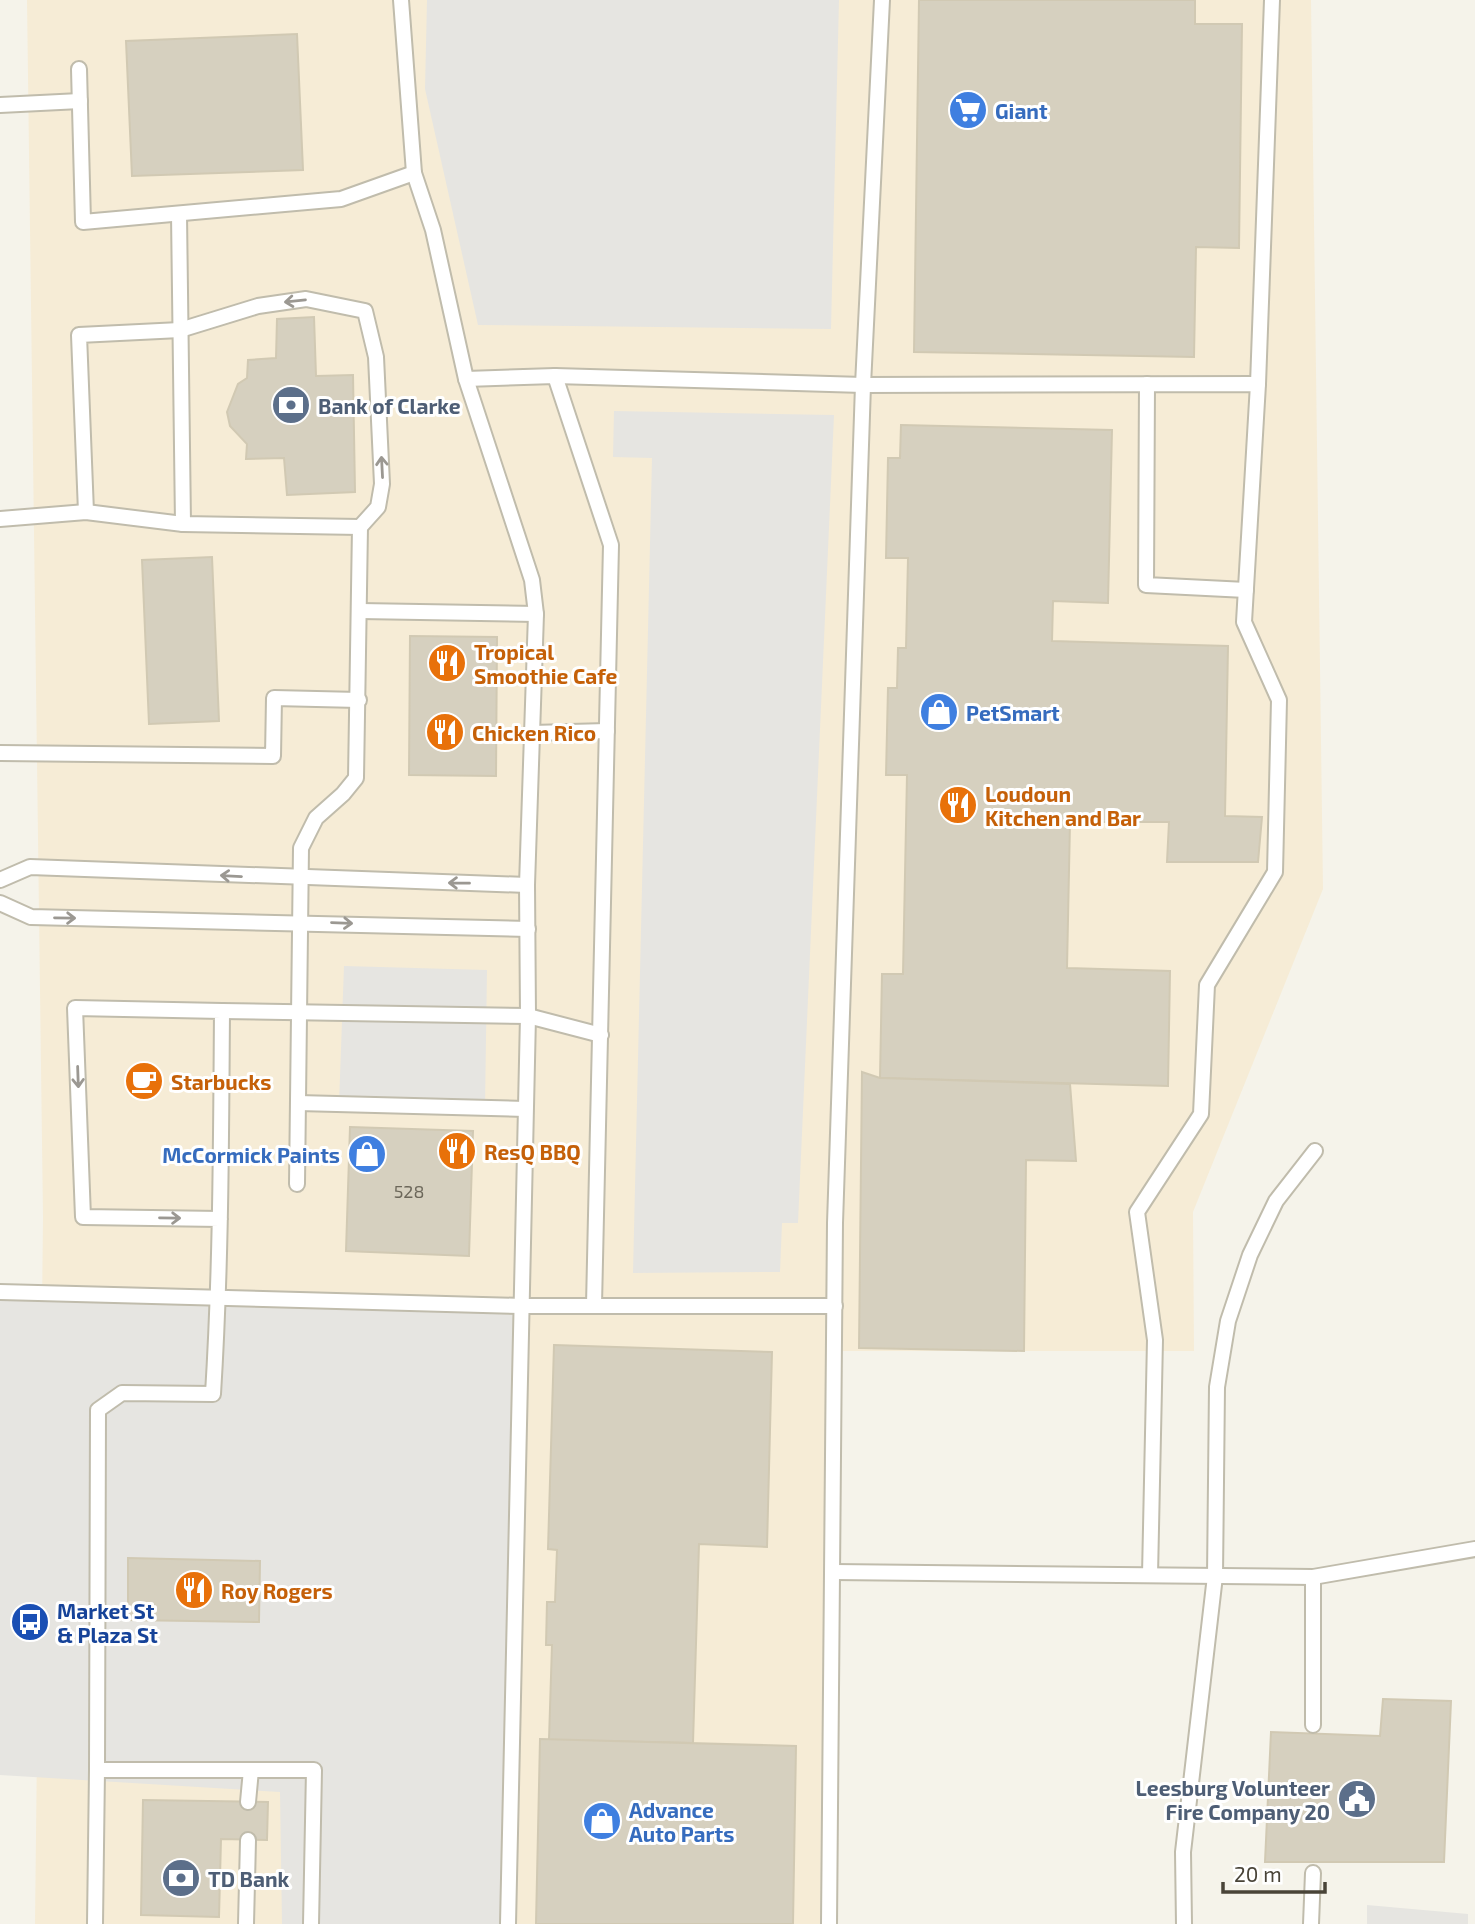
<svg xmlns="http://www.w3.org/2000/svg" width="1475" height="1924" font-family="'Exo 2',sans-serif">
	<rect width="100%" height="100%" fill="#f5f3ea"/>
	<!-- commercial -->
	<polygon fill="#f6ecd6" points="27,0 1311,0 1323,889 1193,1212 1194,1351 835,1351 828,1924 35,1924 43,1218"/>
	<!-- parking -->
	<g fill="#e6e5e1">
		<polygon points="427,0 839,0 831,329 478,325 425,89"/>
		<polygon points="614,411 834,415 798,1223 782,1223 780,1272 633,1273 652,458 613,457"/>
		<polygon points="344,966 487,970 485,1107 339,1104"/>
		<polygon points="0,1292 522,1306 508,1924 282,1924 280,1792 0,1775"/>
		<polygon points="1367,1905 1468,1914 1468,1924 1367,1924"/>
	</g>
	<!-- building -->
	<g fill="#d6d0bf" stroke="#d1c9b3" stroke-width="2">
		<polygon points="919,0 1195,0 1195,24 1242,24 1239,248 1196,247 1194,357 914,352"/>
		<polygon points="297,34 303,170 132,176 126,41"/>
		<polygon points="314,317 316,376 353,375 355,492 287,495 284,458 246,459 247,444 230,426 227,412 238,384 247,378 248,360 276,358 277,319"/>
		<polygon points="901,425 1112,430 1108,603 1053,601 1052,641 1228,646 1225,816 1262,817 1258,862 1167,862 1169,822 1070,822 1067,968 1170,971 1168,1086 880,1078 882,974 903,974 907,775 886,775 888,688 897,688 898,648 906,648 908,558 886,558 888,458 900,458"/>
		<polygon points="212,557 219,721 149,724 142,560"/>
		<polygon points="410,636 497,637 496,776 409,775"/>
		<polygon points="862,1072 880,1078 1070,1084 1076,1161 1026,1160 1024,1351 859,1348"/>
		<polygon points="350,1127 473,1131 469,1256 346,1251"/>
		<polygon points="554,1345 772,1352 767,1547 699,1544 693,1743 549,1740 552,1645 546,1645 547,1602 555,1602 557,1550 548,1549"/>
		<polygon points="128,1558 260,1561 259,1622 128,1620"/>
		<polygon points="1383,1699 1451,1701 1444,1862 1265,1862 1271,1732 1380,1736"/>
		<polygon points="540,1739 796,1746 793,1924 536,1924"/>
		<polygon points="143,1800 268,1802 267,1840 221,1839 219,1917 141,1915"/>
	</g>
	<g fill="none" stroke-linecap="round" stroke-linejoin="round">
		<defs>
			<g id="service">
				<polyline points="401,0 414,173 433,230 466,379 532,580 536,614 527,885 528,1016 508,1924"/>
				<polyline points="79,69 83,222 341,199 414,173"/>
				<polyline points="0,105 80,101"/>
				<polyline points="179,214 183,524 360,527"/>
				<polyline points="555,376 611,545 594,1305"/>
				<polyline points="466,379 555,376 863,385 1258,384 1244,622 1279,700 1275,872 1207,985 1201,1114 1137,1212 1155,1340 1150,1575"/>
				<polyline points="1147,384 1146,585 1246,590"/>
				<polyline points="1258,384 1272,0"/>
				<polyline points="86,512 79,335 180,330 258,306 306,299 365,311 376,357 382,484 378,507 360,527 356,778 343,794 316,818 301,848 297,1184"/>
				<polyline points="0,519 86,512 183,524"/>
				<polyline points="360,611 536,614"/>
				<polyline points="532,733 607,731"/>
				<polyline points="0,753 273,756 274,698 359,700"/>
				<polyline points="0,880 30,867 527,885"/>
				<polyline points="0,903 31,917 528,929"/>
				<polyline points="222,1011 528,1016 601,1035"/>
				<polyline points="298,1103 525,1109"/>
				<polyline points="0,1292 522,1306 835,1306"/>
				<polyline points="834,1572 1313,1577"/>
				<polyline points="1313,1725 1313,1577 1475,1549"/>
				<path d="M97,1770L98,1410L122,1393L213,1394C221,1266 221,1139 222,1011L75,1008L83,1217L220,1219"/>
				<polyline points="248,1802 251,1770"/>
				<polyline points="95,1924 97,1770 314,1770 311,1924"/>
				<polyline points="246,1924 248,1840"/>
				<polyline points="829,1924 835,1223 863,385 882,0"/>
				<polyline points="1184,1924 1183,1852 1215,1576 1217,1387 1228,1321 1250,1255 1276,1201 1315,1151"/>
				<polyline points="1311,1924 1313,1873"/>
			</g>
		</defs>
		<!-- service casing -->
		<use href="#service" stroke="#c0bcac" stroke-width="18"/>
		<!-- service -->
		<use href="#service" stroke="#fff" stroke-width="14"/>
	</g>
	<!-- one-way arrows -->
	<defs><path id="oneway-shaft" d="M-6 0H5M1.5-3L5.5 0L1.5 3" fill="none" stroke-width="1.6" stroke-linecap="round" stroke-linejoin="round" transform="scale(1.75)"/></defs>
	<g stroke="#9b9892">
		<use href="#oneway-shaft" transform="translate(295 301) rotate(174)"/>
		<use href="#oneway-shaft" transform="translate(382 467) rotate(-93)"/>
		<use href="#oneway-shaft" transform="translate(231 876) rotate(-177)"/>
		<use href="#oneway-shaft" transform="translate(459 883) rotate(-179)"/>
		<use href="#oneway-shaft" transform="translate(65 918) rotate(1)"/>
		<use href="#oneway-shaft" transform="translate(342 923) rotate(2)"/>
		<use href="#oneway-shaft" transform="translate(78 1077) rotate(88)"/>
		<use href="#oneway-shaft" transform="translate(170 1218) rotate(1)"/>
	</g>
	<!-- icons -->
	<defs>
		<symbol id="supermarket-disc" viewBox="-11 -11 22 22"><circle r="9.5" fill="#3f7fe0" stroke="#fff"/><path d="M-6-5.5h2.5l.6 2H6L4.5 2H-2.5L-4.4-4H-6ZM-1.5 3.2a1.3 1.3 0 1 0 .1 0ZM3 3.2a1.3 1.3 0 1 0 .1 0Z" fill="#fff"/></symbol>
		<symbol id="bank-disc" viewBox="-11 -11 22 22"><circle r="9.5" fill="#5c6f8a" stroke="#fff"/><path d="M-6-4H6V4H-6ZM0-2.3a2.3 2.3 0 1 0 0 4.6a2.3 2.3 0 1 0 0-4.6Z" fill="#fff"/></symbol>
		<symbol id="restaurant-disc" viewBox="-11 -11 22 22"><circle r="9.5" fill="#e8710a" stroke="#fff"/><path d="M-5-6h1v4h1v-4h1v4h1v-4h1v5L-1.5 .5V6h-2V.5L-5-1ZM5-6V6H3V1.5H1.5Q1.5-4 5-6Z" fill="#fff"/></symbol>
		<symbol id="shop-disc" viewBox="-11 -11 22 22"><circle r="9.5" fill="#3f7fe0" stroke="#fff"/><path d="M-5-2.5h2.3a2.7 3.5 0 0 1 5.4 0H5L5.5 6h-11ZM-1.5-2.5h3a1.5 2.3 0 0 0-3 0Z" fill="#fff"/></symbol>
		<symbol id="cafe-disc" viewBox="-11 -11 22 22"><circle r="9.5" fill="#e8710a" stroke="#fff"/><path d="M-5.5-4.5H6V0H3Q3 3.5 0 3.5H-2.5Q-5.5 3.5-5.5 0ZM3-3.2v2h1.7v-2ZM-6 4.5H4V6H-6Z" fill="#fff"/></symbol>
		<symbol id="bus-disc" viewBox="-11 -11 22 22"><circle r="9.5" fill="#1a4fb4" stroke="#fff"/><path d="M-5-6H5V4H4V6H2V4H-2V6H-4V4H-5ZM-3.5-4V0h7V-4ZM-3.5 1.2v1.5H-2V1.2ZM2 1.2v1.5H3.5V1.2Z" fill="#fff"/></symbol>
		<symbol id="civic-disc" viewBox="-11 -11 22 22"><circle r="9.5" fill="#5c6f8a" stroke="#fff"/><path d="M-.6-6.5H3V-4.5H.6V-3L4-1V1h2V6H-6V1h2V-1L-.6-3ZM-1.2 2.5V6h2.4V2.5Z" fill="#fff"/></symbol>
	</defs>
	<g fill-rule="evenodd">
		<use href="#supermarket-disc" x="946" y="88" width="44" height="44"/>
		<use href="#bank-disc" x="269" y="383" width="44" height="44"/>
		<use href="#restaurant-disc" x="425" y="641" width="44" height="44"/>
		<use href="#shop-disc" x="917" y="690" width="44" height="44"/>
		<use href="#restaurant-disc" x="423" y="710" width="44" height="44"/>
		<use href="#restaurant-disc" x="936" y="783" width="44" height="44"/>
		<use href="#cafe-disc" x="122" y="1059" width="44" height="44"/>
		<use href="#restaurant-disc" x="435" y="1129" width="44" height="44"/>
		<use href="#shop-disc" x="345" y="1132" width="44" height="44"/>
		<use href="#restaurant-disc" x="172" y="1568" width="44" height="44"/>
		<use href="#bus-disc" x="8" y="1600" width="44" height="44"/>
		<use href="#civic-disc" x="1335" y="1777" width="44" height="44"/>
		<use href="#shop-disc" x="580" y="1799" width="44" height="44"/>
		<use href="#bank-disc" x="159" y="1856" width="44" height="44"/>
	</g>
	<g text-anchor="middle" dominant-baseline="central" stroke-width="6" stroke-linejoin="round" paint-order="stroke">
		<!-- number labels -->
		<g font-size="18" fill="#6c675a">
			<text x="409" y="1191">528</text>
		</g>
		<!-- shop labels -->
		<g font-size="21" font-weight="bold" fill="#366cbe" stroke="#fff" text-anchor="start">
			<text x="995" y="110">Giant</text>
			<text x="966" y="712">PetSmart</text>
			<text x="340" y="1154" text-anchor="end">McCormick Paints</text>
			<text x="629" y="1809">Advance<tspan x="629" dy="24">Auto Parts</tspan></text>
		</g>
		<!-- service labels -->
		<g font-size="21" font-weight="bold" fill="#4e5e75" stroke="#fff" text-anchor="start">
			<text x="318" y="405">Bank of Clarke</text>
			<text x="1330" y="1787" text-anchor="end">Leesburg Volunteer<tspan x="1330" dy="24">Fire Company 20</tspan></text>
			<text x="208" y="1878">TD Bank</text>
		</g>
		<!-- food labels -->
		<g font-size="21" font-weight="bold" fill="#c56008" stroke="#fff" text-anchor="start">
			<text x="474" y="651">Tropical<tspan x="474" dy="24">Smoothie Cafe</tspan></text>
			<text x="472" y="732">Chicken Rico</text>
			<text x="985" y="793">Loudoun<tspan x="985" dy="24">Kitchen and Bar</tspan></text>
			<text x="171" y="1081">Starbucks</text>
			<text x="484" y="1151">ResQ BBQ</text>
			<text x="221" y="1590">Roy Rogers</text>
		</g>
		<!-- transit labels -->
		<g font-size="21" font-weight="bold" fill="#164399" stroke="#fff" text-anchor="start">
			<text x="57" y="1610">Market St<tspan x="57" dy="24">&amp; Plaza St</tspan></text>
		</g>
	</g>
	<!-- scale -->
	<path d="M1223 1882v10h102v-10" fill="none" stroke="#494438" stroke-width="3.5"/>
	<text x="1234" y="1882" font-size="21" fill="#494438" stroke="#ffffff" stroke-width="5" paint-order="stroke">20 m</text>
</svg>
